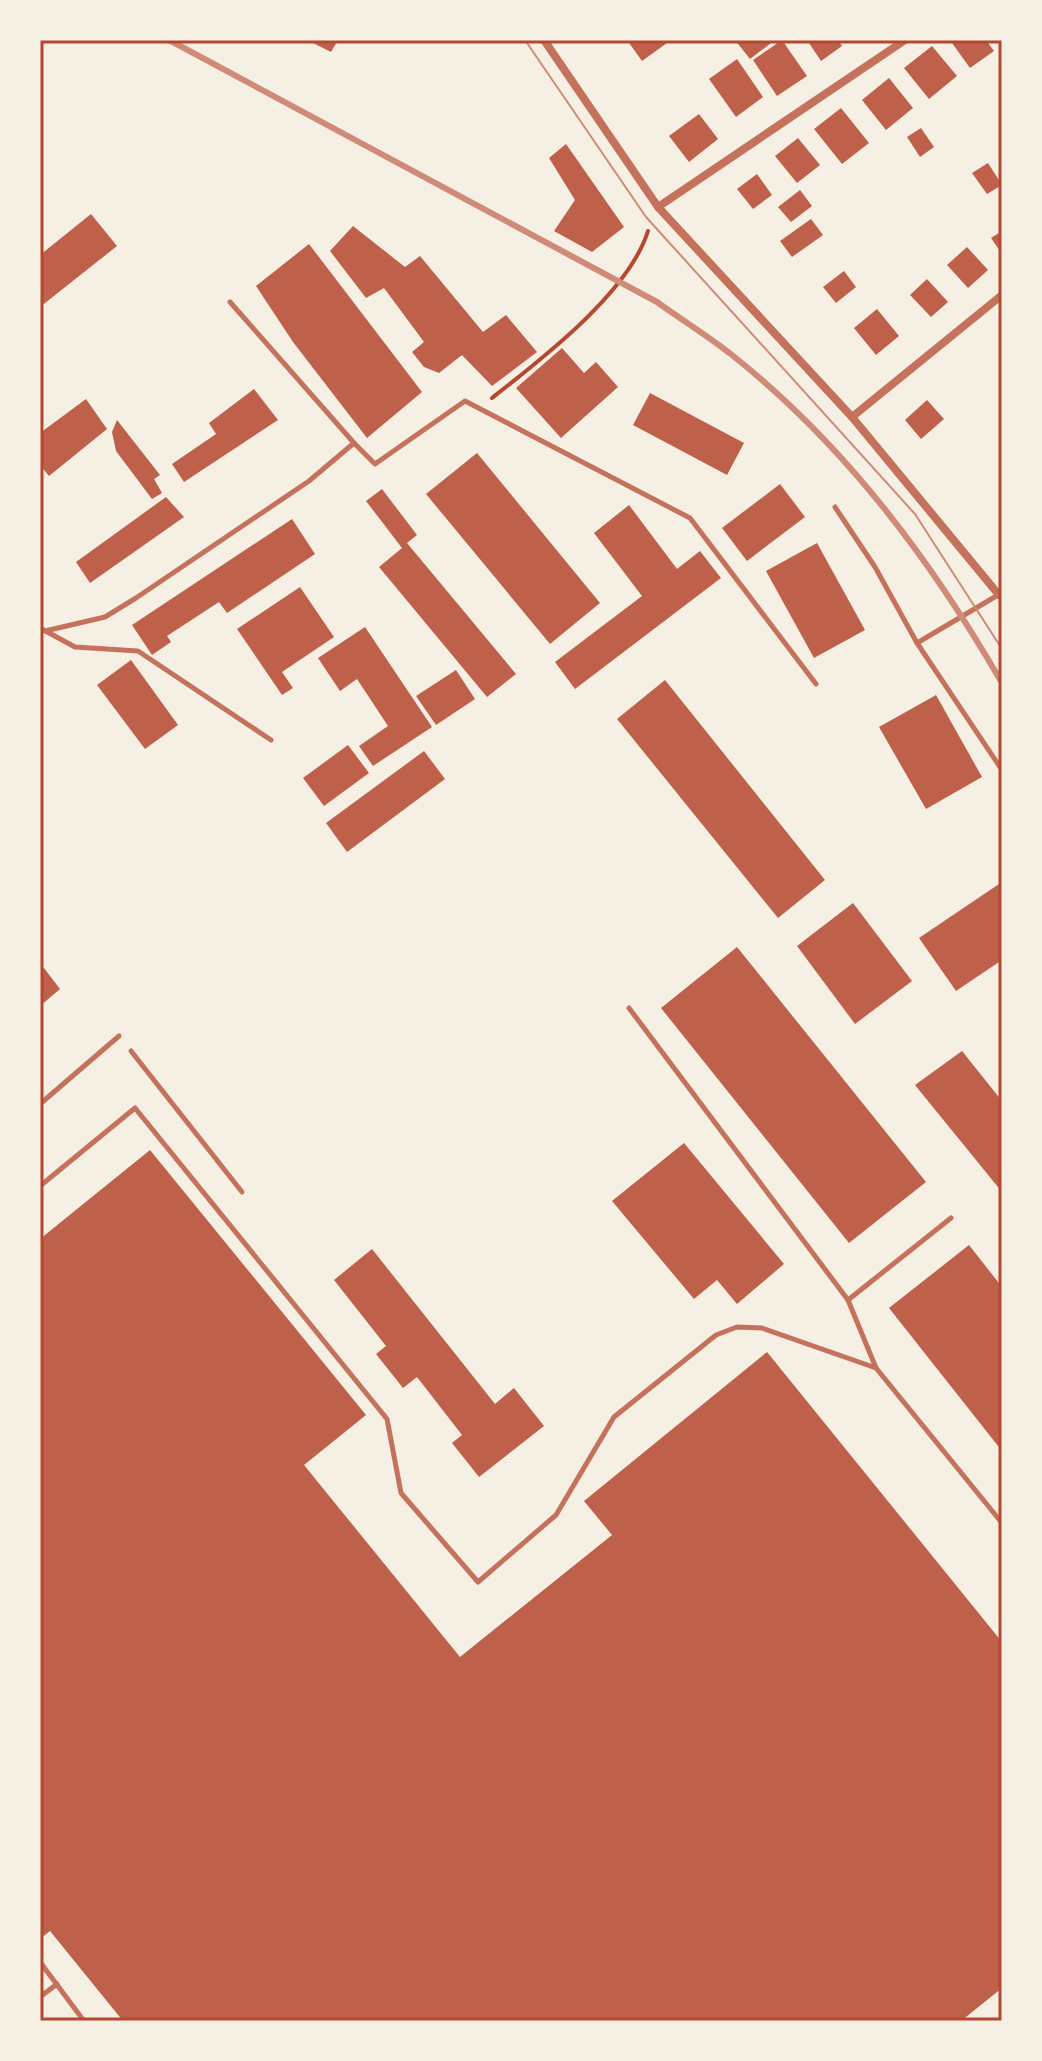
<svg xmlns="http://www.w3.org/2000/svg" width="1042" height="2061" font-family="Helvetica,sans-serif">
	<rect width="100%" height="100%" fill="#f6efe4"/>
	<!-- building -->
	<g fill="#bf614a">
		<polygon points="307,40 338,40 331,52"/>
		<polygon points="627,40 665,40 667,43 642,61"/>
		<polygon points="735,40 775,40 750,59"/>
		<polygon points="782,40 807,76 777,96 753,60"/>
		<polygon points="807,40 838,40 842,46 821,61"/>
		<polygon points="956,40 986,40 994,51 970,68 952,43"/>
		<polygon points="932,46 957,76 929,99 904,68"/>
		<polygon points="737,59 763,97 736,117 709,79"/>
		<polygon points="889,78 913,108 886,130 862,100"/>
		<polygon points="841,108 869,143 842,164 814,129"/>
		<polygon points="699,114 718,139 689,162 669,136"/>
		<polygon points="921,128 934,147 920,157 907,137"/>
		<polygon points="798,138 820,165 797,183 775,156"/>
		<polygon points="566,144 624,227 592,252 554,231 575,200 549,158"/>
		<polygon points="988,163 1002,185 987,194 972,173"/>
		<polygon points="757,174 772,195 753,209 737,189"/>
		<polygon points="800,190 812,206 791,222 778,207"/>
		<polygon points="91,214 117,246 40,307 40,255"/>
		<polygon points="811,219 823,235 792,257 780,241"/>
		<polygon points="353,226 405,267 420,256 483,332 506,315 537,352 492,386 462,355 439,373 424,367 412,352 424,342 384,288 366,298 330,251"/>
		<polygon points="1002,231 1002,254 991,238"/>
		<polygon points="309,244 422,392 367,438 293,342 256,286"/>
		<polygon points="967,247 988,270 968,288 947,265"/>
		<polygon points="844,271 856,287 836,303 823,287"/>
		<polygon points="927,279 948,302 931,317 910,295"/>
		<polygon points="877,309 899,336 876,355 854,328"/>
		<polygon points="562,348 584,373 596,362 618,387 561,438 516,388"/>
		<polygon points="254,389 278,420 184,482 172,464 216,434 209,423"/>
		<polygon points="650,393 744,443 727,475 633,425"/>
		<polygon points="86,399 107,429 49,476 40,465 40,433"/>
		<polygon points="927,400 944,419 921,439 905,420"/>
		<polygon points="117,420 160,475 154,479 162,493 152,499 116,451 112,432"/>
		<polygon points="477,453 600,603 550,644 426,494"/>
		<polygon points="780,484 805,517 747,561 722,528"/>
		<polygon points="382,489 417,535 407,543 516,674 487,697 379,567 402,548 366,501"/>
		<polygon points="166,497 184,517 90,583 76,562"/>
		<polygon points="629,505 677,569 700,551 721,578 575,689 555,662 642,596 594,533"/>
		<polygon points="292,519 315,554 227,613 219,602 167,636 171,642 152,655 132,625"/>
		<polygon points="817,543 865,630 814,658 766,571"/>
		<polygon points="300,587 334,637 282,672 293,688 282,695 237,629"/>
		<polygon points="365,627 432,727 373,766 359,746 388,726 357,679 340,691 318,658"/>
		<polygon points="131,660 178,725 145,749 97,685"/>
		<polygon points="456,670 475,699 436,725 416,696"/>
		<polygon points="665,680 825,880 778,918 617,719"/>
		<polygon points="936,695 982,777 926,809 879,727"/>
		<polygon points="348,745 369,773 324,806 303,778"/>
		<polygon points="424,751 445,779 347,852 326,823"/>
		<polygon points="1002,882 1002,960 956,991 919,938"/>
		<polygon points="853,903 912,981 855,1024 797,946"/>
		<polygon points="737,947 926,1182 849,1243 661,1008"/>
		<polygon points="44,968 60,989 40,1006 40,971"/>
		<polygon points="962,1051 1002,1101 1002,1192 915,1085"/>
		<polygon points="684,1143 784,1264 737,1304 717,1280 694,1299 612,1201"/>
		<polygon points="150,1150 366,1415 304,1465 460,1657 612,1535 584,1501 767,1352 1002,1642 1002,1988 961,2021 123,2021 50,1931 40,1939 40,1239"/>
		<polygon points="969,1245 1002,1287 1002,1451 889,1308"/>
		<polygon points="372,1249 495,1404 514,1388 544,1426 479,1477 452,1443 462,1435 417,1377 403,1388 376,1354 386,1346 334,1280"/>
	</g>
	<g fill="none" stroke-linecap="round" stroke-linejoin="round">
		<!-- path -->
		<path stroke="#b5482f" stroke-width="4" d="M492,398C543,358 629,292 648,231"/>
		<!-- service -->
		<g stroke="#c5725c" stroke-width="5">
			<polyline points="230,302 354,443"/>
			<polyline points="835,507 875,567 917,643 1000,767"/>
			<polyline points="40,628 75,647 138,651 271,740"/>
			<polyline points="45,631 105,617 136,598 309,481 354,443 375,464 465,401 690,518 816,684"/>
			<polyline points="917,643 998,595"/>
			<polyline points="629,1008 848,1300 876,1368"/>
			<polyline points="131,1051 242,1192"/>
			<polyline points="40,1104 119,1036"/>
			<polyline points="40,1186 135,1108 387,1419 401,1493 478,1582 556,1515 614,1417 716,1335 737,1327 762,1328 876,1368 1002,1523"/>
			<polyline points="848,1300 951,1218"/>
			<polyline points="40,1962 84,2021"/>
			<polyline points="40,1997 57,1984"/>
		</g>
		<!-- minor -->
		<g stroke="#c5725c" stroke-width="8">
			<polyline points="544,40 658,207 852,417 999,595 1002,592"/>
			<polyline points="658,207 905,40"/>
			<polyline points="852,417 1002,295"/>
		</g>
		<!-- tram -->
		<polyline stroke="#cf8b77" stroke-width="2" points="525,40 646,217 915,514 1002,649"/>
		<!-- rail -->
		<path stroke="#cf8b77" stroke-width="6" d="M169,40L657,302C682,320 708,336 732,355C845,445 931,560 1002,683"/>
	</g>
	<!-- border -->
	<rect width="1042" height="2061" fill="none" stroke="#f6efe4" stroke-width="84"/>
	<rect x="42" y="42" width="958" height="1977" fill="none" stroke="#b5482f" stroke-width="3"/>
</svg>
